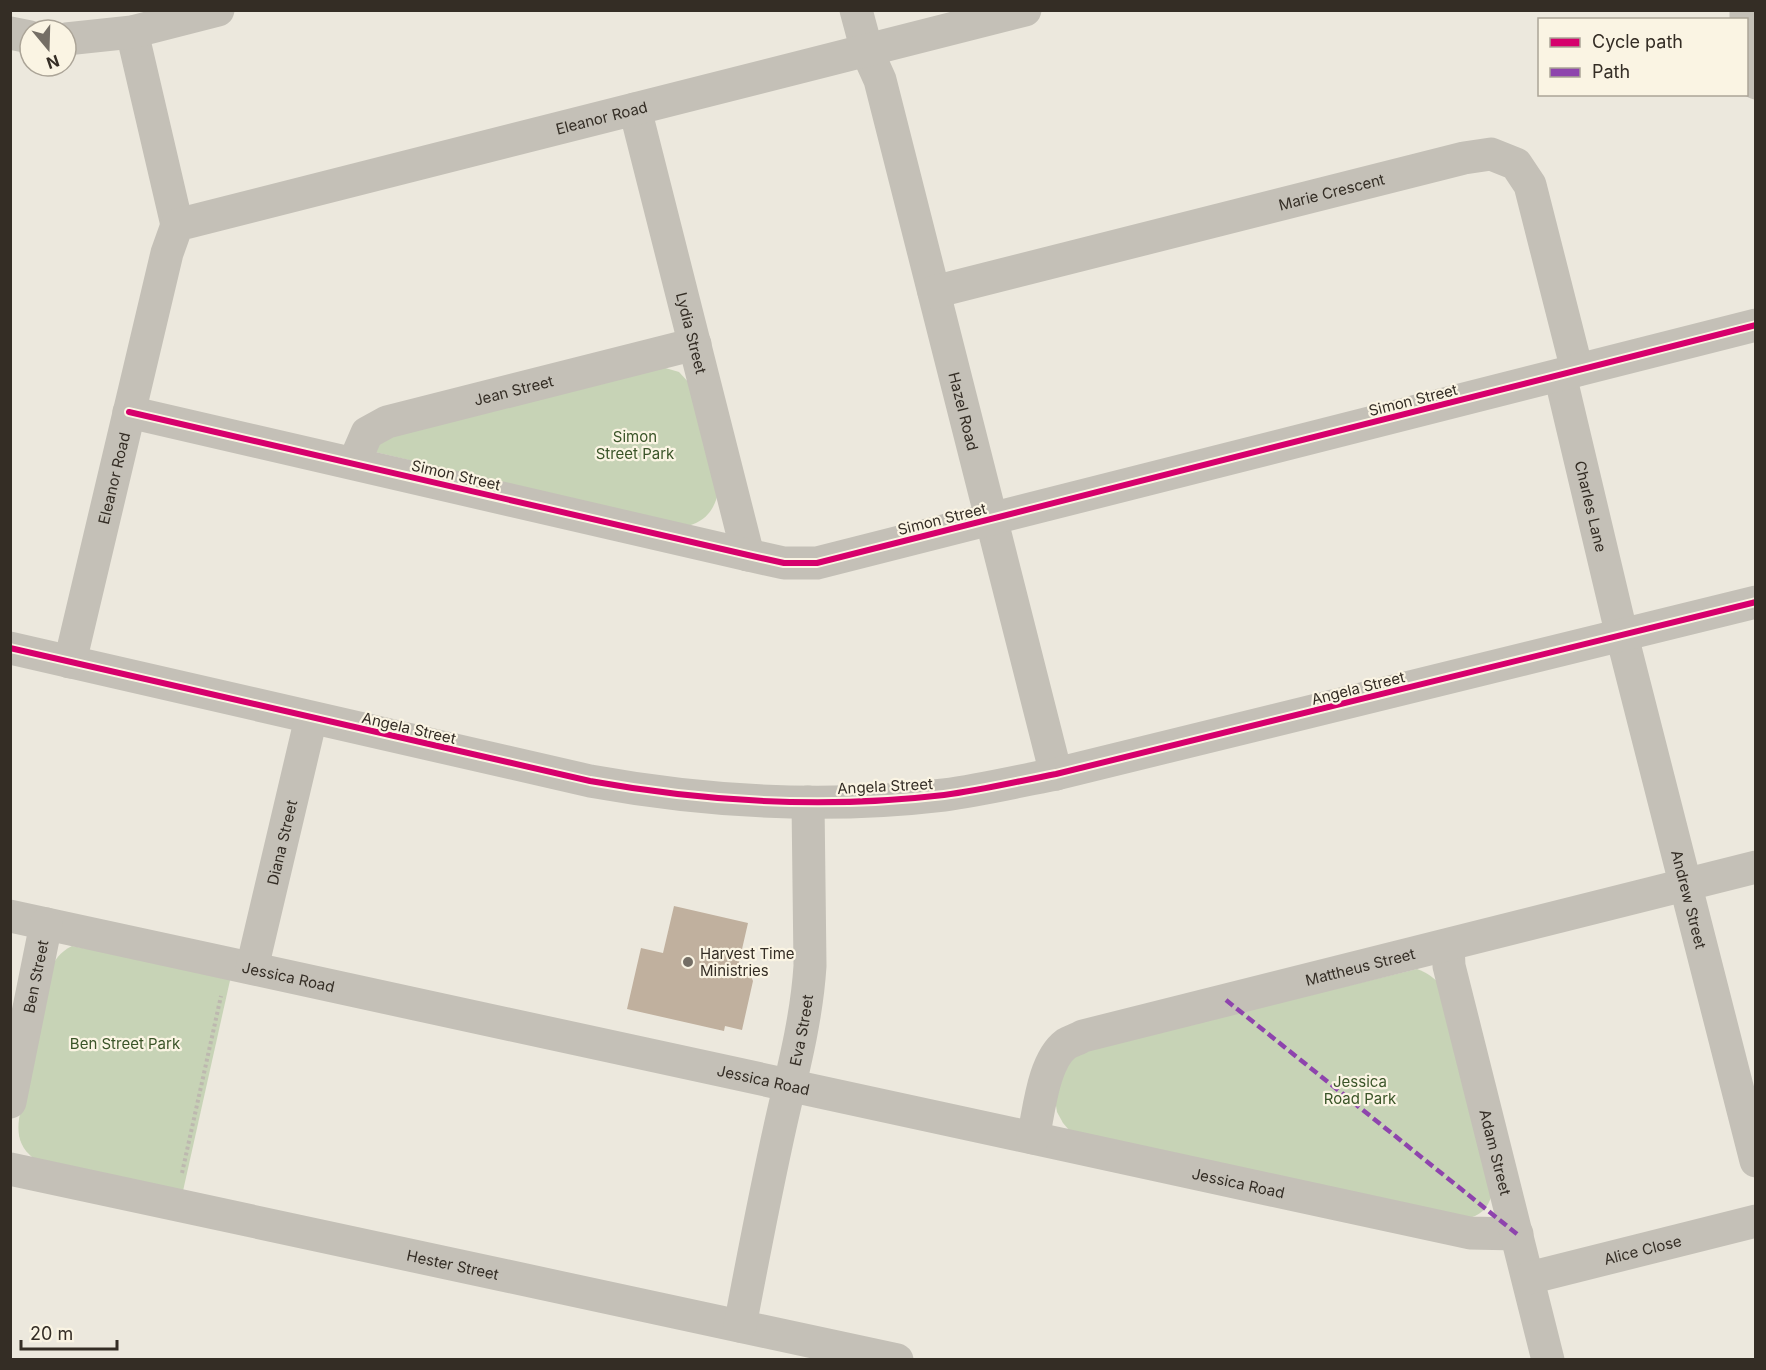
<svg xmlns="http://www.w3.org/2000/svg" width="1766" height="1370" font-family="Inter,sans-serif">
	<rect width="100%" height="100%" fill="#ece8dd"/>
	<!-- green -->
	<g fill="#c7d3b6">
		<path d="M662,367L679,372L691,385L717,497C712,513 704,521 688,526L375,452V441Z"/>
		<path d="M72,946L231,976L183,1191L33,1158C20,1147 17,1136 19,1119L50,972C54,960 60,952 72,946Z"/>
		<path d="M1417,969C1428,973 1434,978 1442,986L1492,1194C1488,1209 1480,1216 1465,1219L1069,1130L1063,1123L1057,1112L1055,1100L1062,1070L1079,1051Z"/>
	</g>
	<!-- building -->
	<polygon fill="#c0b09e" points="674,906 748,923 737,971 750,974 753,981 742,1030 725,1026 724,1031 627,1009 641,948 663,953"/>
	<g fill="none" stroke-linecap="round" stroke-linejoin="round">
		<!-- path -->
		<polyline stroke="#bdb8af" stroke-width="4" stroke-dasharray="3 3" stroke-linecap="butt" points="182,1173 221,996"/>
		<!-- minor -->
		<g stroke="#c4c0b7" stroke-width="33">
			<path id="s1" d="M856,10L867,51L880,80L1056,774"/>
			<polyline points="1746,10 1746,20"/>
			<polyline points="132,32 177,225"/>
			<polyline points="10,33 30,37"/>
			<polyline points="66,39 132,32 218,10"/>
			<polyline points="1746,47 1756,83"/>
			<path id="s2" d="M635,109L748,555"/>
			<path id="s3" d="M934,292L1464,158L1491,154L1516,164L1530,185L1577,370"/>
			<path id="s4" d="M1560,375L1622,636L1756,1161"/>
			<polyline points="129,412 748,555 784,563 817,563 1756,325"/>
			<path id="s5" d="M354,463L367,433L387,422L695,344"/>
			<path d="M10,648L590,781C706,802 826,809 944,795C982,790 1019,781 1056,774L1756,602"/>
			<path id="s6" d="M70,662L167,253L177,225L1025,10"/>
			<path id="s7" d="M10,916L1470,1233L1517,1234"/>
			<path id="s8" d="M1448,945L1449,966L1548,1360"/>
			<path id="s9" d="M252,968L311,718"/>
			<path id="s10" d="M10,1102L46,924"/>
			<path id="s11" d="M1033,1138C1039,1112 1043,1061 1066,1044C1071,1041 1078,1039 1083,1036L1756,867"/>
			<path id="s12" d="M10,1169L897,1360"/>
			<path id="s13" d="M1529,1278L1756,1221"/>
			<path id="s14" d="M740,1326C754,1252 768,1178 785,1105C796,1059 807,1013 810,966L808,802"/>
		</g>
		<!-- quiet -->
		<polyline stroke="#8e44ad" stroke-width="4.5" stroke-dasharray="9 4.5" stroke-linecap="butt" points="1226,1000 1517,1234"/>
		<defs>
			<g id="cycleway">
				<polyline points="129,412 748,555 784,563 817,563 1756,325"/>
				<path d="M10,648L590,781C706,802 826,809 944,795C982,790 1019,781 1056,774L1756,602"/>
			</g>
		</defs>
		<!-- cycleway casing -->
		<use href="#cycleway" stroke="#faf4e3" stroke-width="10"/>
		<!-- cycleway -->
		<use href="#cycleway" stroke="#d6006c" stroke-width="6"/>
	</g>
	<!-- markers -->
	<circle fill="#746e65" stroke="#faf4e3" stroke-width="2" cx="688" cy="962" r="6"/>
	<g text-anchor="middle" dominant-baseline="central" stroke-width="4.5" stroke-linejoin="round" paint-order="stroke">
		<!-- street labels -->
		<g font-size="15" fill="#342d25" stroke="#faf4e3">
			<text stroke="none"><textPath href="#s6" startOffset="888">Eleanor Road</textPath></text>
			<text stroke="none"><textPath href="#s3" startOffset="410">Marie Crescent</textPath></text>
			<text stroke="none"><textPath href="#s2" startOffset="231">Lydia Street</textPath></text>
			<text stroke="none"><textPath href="#s5" startOffset="186">Jean Street</textPath></text>
			<text transform="translate(1413 400) rotate(-14)">Simon Street</text>
			<text stroke="none"><textPath href="#s1" startOffset="416">Hazel Road</textPath></text>
			<text transform="translate(456 475) rotate(13)">Simon Street</text>
			<text stroke="none"><textPath href="#s6" startOffset="189">Eleanor Road</textPath></text>
			<text stroke="none"><textPath href="#s4" startOffset="135">Charles Lane</textPath></text>
			<text transform="translate(942 519) rotate(-14)">Simon Street</text>
			<text transform="translate(1358 688) rotate(-14)">Angela Street</text>
			<text transform="translate(409 728) rotate(13)">Angela Street</text>
			<text transform="translate(885 786) rotate(-3)">Angela Street</text>
			<text stroke="none"><textPath href="#s9" startOffset="129">Diana Street</textPath></text>
			<text stroke="none"><textPath href="#s4" startOffset="540">Andrew Street</textPath></text>
			<text stroke="none"><textPath href="#s11" startOffset="406">Mattheus Street</textPath></text>
			<text stroke="none"><textPath href="#s7" startOffset="285">Jessica Road</textPath></text>
			<text stroke="none"><textPath href="#s10" startOffset="128">Ben Street</textPath></text>
			<text stroke="none"><textPath href="#s14" startOffset="302">Eva Street</textPath></text>
			<text stroke="none"><textPath href="#s7" startOffset="771">Jessica Road</textPath></text>
			<text stroke="none"><textPath href="#s8" startOffset="213">Adam Street</textPath></text>
			<text stroke="none"><textPath href="#s7" startOffset="1257">Jessica Road</textPath></text>
			<text stroke="none"><textPath href="#s13" startOffset="117">Alice Close</textPath></text>
			<text stroke="none"><textPath href="#s12" startOffset="453">Hester Street</textPath></text>
		</g>
		<!-- park labels -->
		<g font-size="15" fill="#3a5428" stroke="#faf4e3">
			<text x="635" y="436">Simon<tspan x="635" dy="17">Street Park</tspan></text>
			<text x="125" y="1043">Ben Street Park</text>
			<text x="1360" y="1081">Jessica<tspan x="1360" dy="17">Road Park</tspan></text>
		</g>
		<!-- poi labels -->
		<g font-size="15" fill="#342d25" stroke="#faf4e3" text-anchor="start">
			<text x="700" y="953">Harvest Time<tspan x="700" dy="17">Ministries</tspan></text>
		</g>
	</g>
	<!-- border -->
	<rect width="1766" height="1370" fill="none" stroke="#342d25" stroke-width="24"/>
	<!-- legend -->
	<rect x="1538" y="18" width="210" height="78" fill="#faf4e3" stroke="#aba497" stroke-width="1.5"/>
	<rect x="1550" y="38" width="30" height="9" fill="#d6006c" stroke="#aba497" stroke-width="1.5"/>
	<text x="1592" y="48" font-size="18" fill="#342d25">Cycle path</text>
	<rect x="1550" y="68" width="30" height="9" fill="#8e44ad" stroke="#aba497" stroke-width="1.5"/>
	<text x="1592" y="78" font-size="18" fill="#342d25">Path</text>
	<!-- north arrow -->
	<g transform="translate(48 48) rotate(161)"><circle r="28" fill="#faf4e3" stroke="#aba497" stroke-width="1.5"/>
	<path d="M0-4.5L10 22L0 15L-10 22Z" fill="#746e65"/>
	<text y="-9" font-size="16" font-weight="bold" text-anchor="middle" fill="#342d25">N</text>
	</g>
	<!-- scale -->
	<path d="M21 1340v9h96v-9" fill="none" stroke="#342d25" stroke-width="3"/>
	<text x="30" y="1340" font-size="18" fill="#342d25" stroke="#faf4e3" stroke-width="4.5" paint-order="stroke">20 m</text>
</svg>
